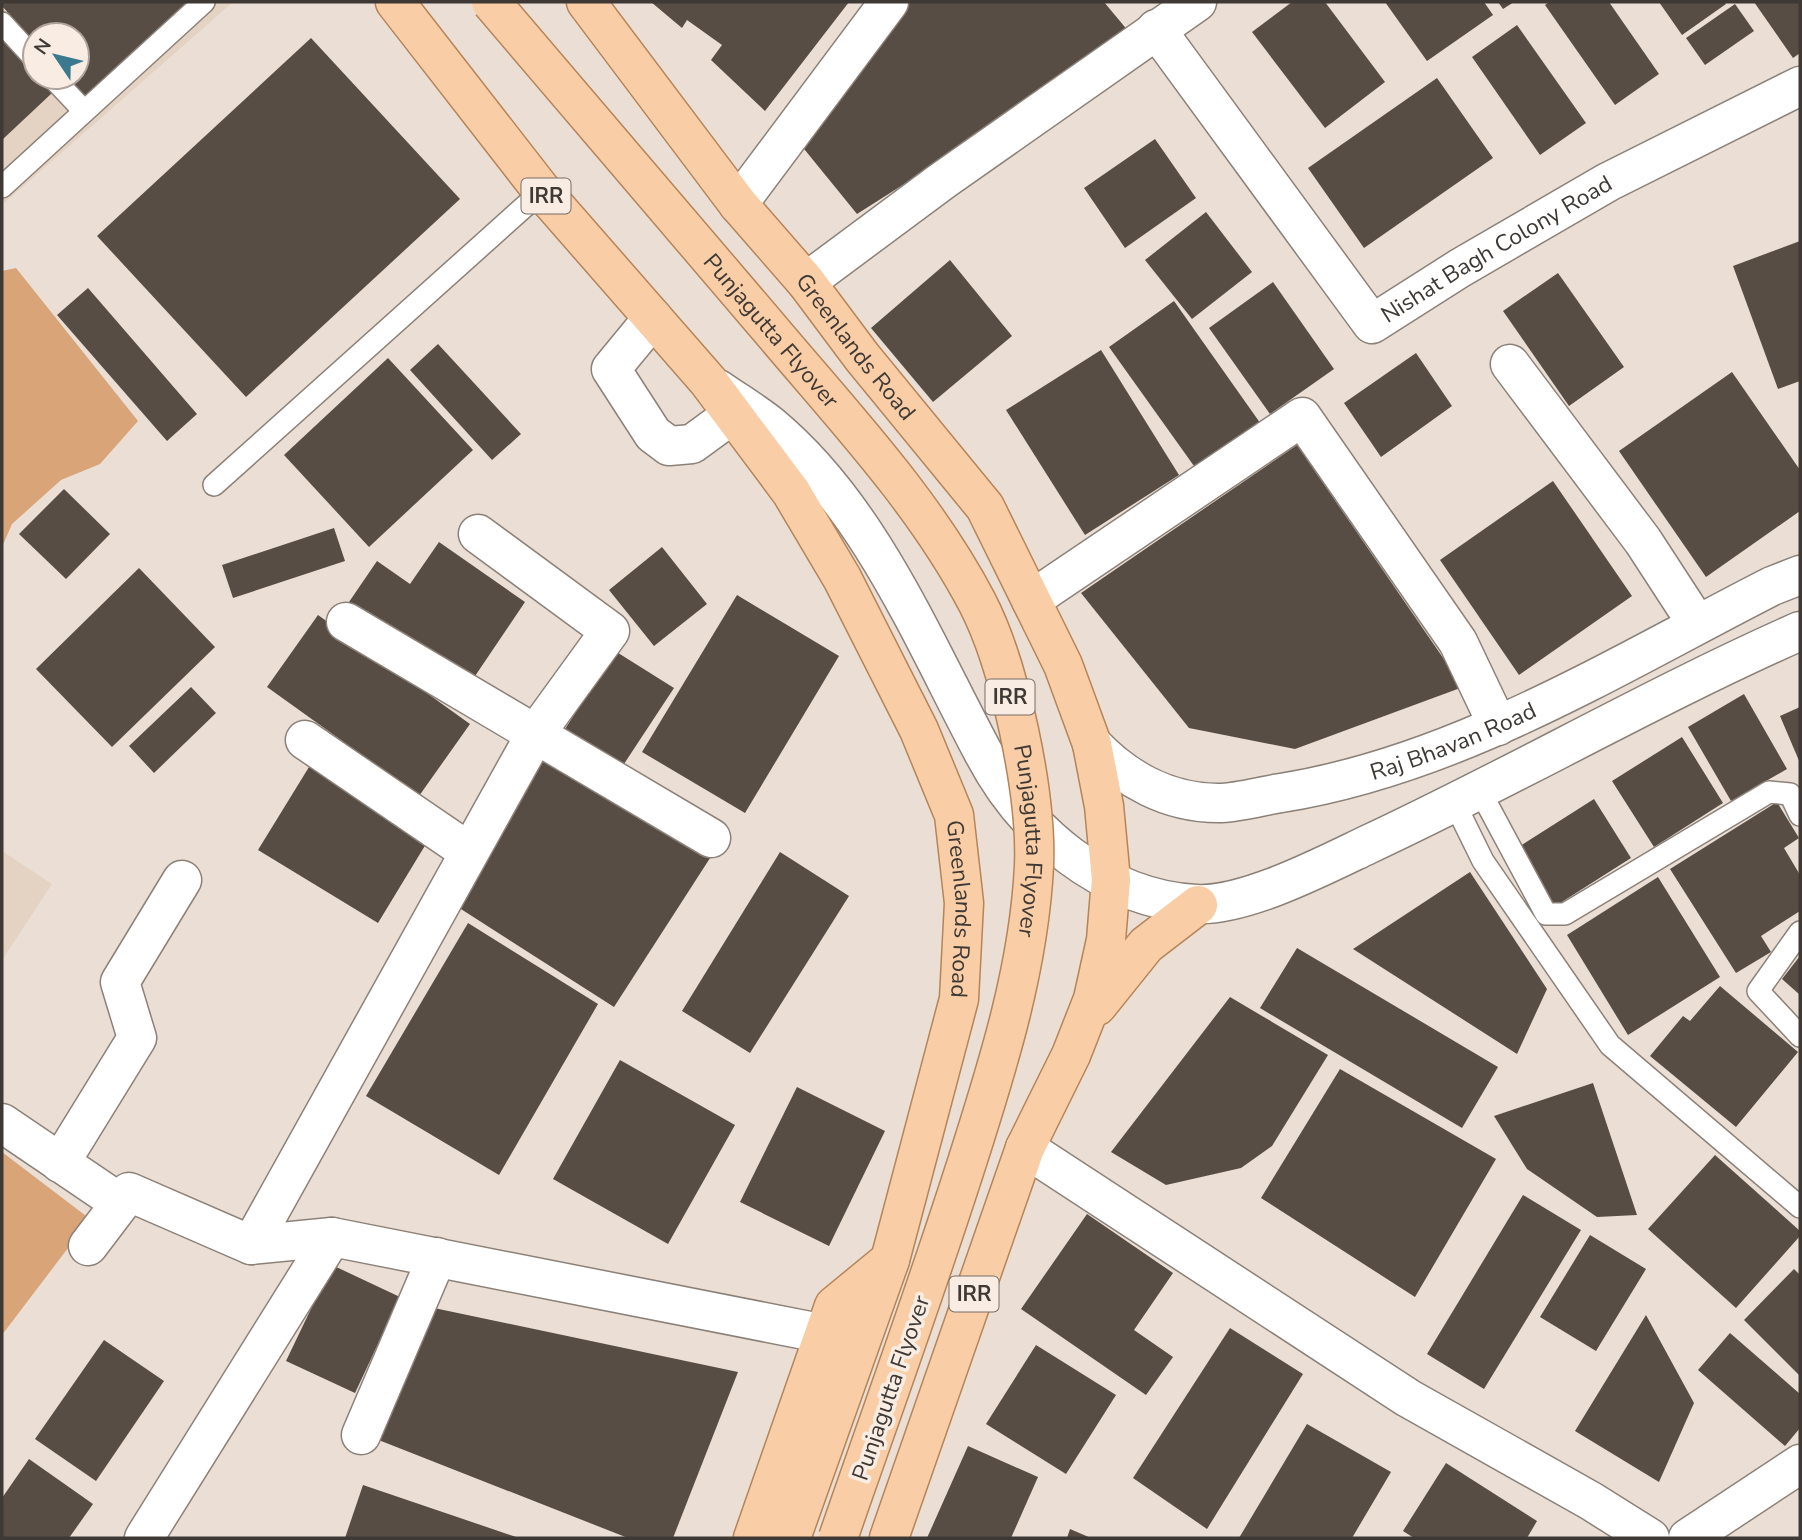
<svg xmlns="http://www.w3.org/2000/svg" width="1802" height="1540" font-family="'Nunito Sans',sans-serif">
	<rect width="100%" height="100%" fill="#ebdfd5"/>
	<!-- built -->
	<g fill="#e4d2c3" fill-rule="evenodd">
		<path d="M2,2H233L2,205ZM35,35H77V77H35Z"/>
		<polygon points="2,851 52,884 2,960"/>
	</g>
	<!-- green -->
	<g fill="#d8a478">
		<polygon points="16,268 138,421 100,464 61,480 12,524 2,547 2,271"/>
		<polygon points="2,1152 90,1219 2,1335"/>
	</g>
	<!-- building -->
	<g fill="#574d45">
		<polygon points="2,2 194,2 88,100 67,77 77,77 77,35 35,35 35,42 2,6"/>
		<polygon points="651,2 849,2 765,111 711,60 722,45 687,20 682,28"/>
		<polygon points="906,2 1104,2 1134,38 857,214 796,139"/>
		<polygon points="1292,2 1325,2 1385,82 1325,128 1252,32"/>
		<polygon points="1385,2 1484,2 1493,15 1427,61"/>
		<polygon points="1498,2 1514,2 1503,9"/>
		<polygon points="1549,2 1609,2 1659,74 1615,105 1545,5"/>
		<polygon points="1659,2 1725,2 1726,4 1682,35"/>
		<polygon points="1754,2 1800,2 1800,53 1793,58"/>
		<polygon points="1735,4 1754,31 1705,65 1686,38"/>
		<polygon points="1517,25 1586,123 1540,155 1472,57"/>
		<polygon points="311,38 460,199 246,397 97,236"/>
		<polygon points="2,39 52,93 2,140"/>
		<polygon points="1437,78 1493,158 1364,248 1308,168"/>
		<polygon points="1155,139 1196,198 1125,248 1084,188"/>
		<polygon points="1206,212 1252,272 1192,319 1145,260"/>
		<polygon points="1800,241 1800,381 1778,389 1733,266"/>
		<polygon points="950,260 1012,336 933,402 871,328"/>
		<polygon points="1558,273 1624,367 1569,406 1503,311"/>
		<polygon points="1273,282 1334,369 1270,414 1209,328"/>
		<polygon points="88,288 197,414 167,441 57,315"/>
		<polygon points="1174,301 1263,427 1199,473 1109,347"/>
		<polygon points="438,344 521,434 492,460 410,370"/>
		<polygon points="1101,350 1179,475 1085,535 1006,410"/>
		<polygon points="1416,353 1452,406 1381,457 1344,403"/>
		<polygon points="388,358 473,450 369,547 284,455"/>
		<polygon points="1732,372 1800,470 1800,511 1706,577 1619,451"/>
		<polygon points="1297,445 1463,687 1295,749 1189,728 1081,593"/>
		<polygon points="1553,481 1632,596 1519,675 1440,560"/>
		<polygon points="64,489 110,534 66,579 19,534"/>
		<polygon points="334,528 345,561 233,598 222,565"/>
		<polygon points="439,542 525,602 469,685 349,602 377,561 410,584"/>
		<polygon points="662,547 707,604 654,646 609,590"/>
		<polygon points="139,568 215,647 112,747 36,669"/>
		<polygon points="737,595 839,656 745,813 642,752"/>
		<polygon points="318,615 470,724 419,796 267,687"/>
		<polygon points="615,651 674,688 622,767 565,729"/>
		<polygon points="191,687 216,713 154,773 129,746"/>
		<polygon points="1744,694 1787,769 1731,801 1688,727"/>
		<polygon points="1800,707 1800,763 1780,716"/>
		<polygon points="1682,737 1723,803 1654,847 1612,781"/>
		<polygon points="547,749 712,855 614,1007 450,902"/>
		<polygon points="309,767 429,839 378,923 258,850"/>
		<polygon points="1594,799 1631,858 1554,907 1517,848"/>
		<polygon points="1777,802 1799,838 1784,848 1800,875 1800,911 1761,936 1771,952 1736,973 1670,869"/>
		<polygon points="780,852 849,896 750,1053 682,1011"/>
		<polygon points="1470,872 1547,989 1517,1054 1353,949"/>
		<polygon points="1658,877 1720,977 1628,1035 1567,935"/>
		<polygon points="468,923 598,1004 499,1175 366,1096"/>
		<polygon points="1297,948 1498,1067 1462,1128 1260,1008"/>
		<polygon points="1800,956 1800,995 1782,979"/>
		<polygon points="1720,986 1798,1052 1736,1127 1650,1056 1683,1016 1690,1021"/>
		<polygon points="1230,997 1328,1055 1272,1146 1241,1168 1166,1185 1111,1152"/>
		<polygon points="620,1060 735,1125 668,1244 553,1179"/>
		<polygon points="1340,1069 1496,1159 1415,1297 1261,1198"/>
		<polygon points="1593,1083 1637,1215 1597,1217 1527,1169 1494,1116"/>
		<polygon points="797,1087 885,1131 829,1246 740,1202"/>
		<polygon points="1715,1155 1800,1231 1800,1236 1736,1308 1648,1229"/>
		<polygon points="1523,1195 1581,1230 1484,1389 1427,1354"/>
		<polygon points="1087,1214 1173,1273 1134,1330 1173,1357 1146,1395 1021,1309"/>
		<polygon points="1590,1235 1646,1269 1596,1351 1540,1317"/>
		<polygon points="332,1265 400,1297 355,1393 286,1361"/>
		<polygon points="1794,1269 1800,1275 1800,1376 1744,1320"/>
		<polygon points="434,1308 738,1372 673,1538 628,1538 371,1437"/>
		<polygon points="1646,1315 1694,1403 1659,1482 1575,1431"/>
		<polygon points="1230,1328 1303,1374 1207,1529 1133,1478"/>
		<polygon points="1730,1333 1800,1394 1800,1428 1785,1446 1698,1370"/>
		<polygon points="104,1340 164,1381 96,1481 35,1439"/>
		<polygon points="1036,1345 1116,1395 1066,1474 986,1424"/>
		<polygon points="1307,1424 1391,1472 1352,1538 1239,1538"/>
		<polygon points="968,1446 1038,1477 1011,1538 927,1538"/>
		<polygon points="29,1459 93,1504 69,1538 2,1538 2,1498"/>
		<polygon points="1446,1463 1537,1521 1527,1538 1414,1538 1403,1531"/>
		<polygon points="363,1485 519,1538 345,1538"/>
		<polygon points="1070,1529 1091,1538 1067,1538"/>
	</g>
	<g fill="none" stroke-linecap="round" stroke-linejoin="round">
		<defs>
			<g id="service">
				<polyline points="2,23 35,59"/>
				<polyline points="52,77 84,111"/>
				<polyline points="2,187 204,2"/>
				<polyline points="214,485 542,191"/>
				<polyline points="1480,791 1546,914 1565,914 1769,792 1790,794 1800,815"/>
				<polyline points="1455,804 1483,861 1610,1045 1800,1207"/>
				<polyline points="1800,932 1758,991 1800,1036"/>
			</g>
			<g id="minor">
				<path id="s1" d="M1156,29L1372,324L1460,268L1608,182L1800,86"/>
				<polyline points="738,204 889,2"/>
				<polyline points="806,282 942,181 1197,2"/>
				<polyline points="653,318 611,369 653,434 669,446 692,444 733,414"/>
				<polyline points="1510,364 1643,541 1697,624"/>
				<polyline points="1031,600 1302,417 1458,642 1498,726"/>
				<polyline points="346,622 711,838"/>
				<polyline points="305,740 469,852"/>
				<polyline points="2,1123 120,1203"/>
				<polyline points="1025,1148 1408,1398 1591,1501 1650,1538"/>
				<polyline points="60,1163 137,1038 120,982 182,880"/>
				<polyline points="251,1245 536,733 610,631 478,534"/>
				<polyline points="88,1246 129,1192 251,1245 332,1237 825,1334"/>
				<polyline points="361,1435 437,1257"/>
				<polyline points="144,1538 332,1237"/>
				<polyline points="1688,1538 1800,1464"/>
			</g>
			<g id="secondary">
				<path d="M718,389C735,401 754,412 770,425C870,508 923,640 983,752C1024,831 1103,899 1196,904C1244,907 1323,866 1367,845C1513,777 1653,696 1800,631"/>
				<path id="s2" d="M1092,744C1125,779 1168,803 1218,803C1238,803 1261,796 1281,793C1457,765 1615,666 1772,586L1800,575"/>
			</g>
			<g id="primary">
				<path id="s3" d="M395,2L542,191L708,381L791,492L842,578L919,730L954,815L964,903L959,999L890,1260L791,1538"/>
				<path id="s4" d="M586,2L738,204L806,282L862,357L985,507L1063,665L1092,744L1104,806L1111,880L1106,940L1093,999L1071,1055L1025,1148L889,1538"/>
				<polyline points="1097,1006 1146,945 1198,905"/>
				<polyline points="753,1538 834,1306 890,1260"/>
			</g>
		</defs>
		<!-- service casing -->
		<use href="#service" stroke="#8c8178" stroke-width="24"/>
		<!-- minor casing -->
		<use href="#minor" stroke="#8c8178" stroke-width="41"/>
		<!-- secondary casing -->
		<use href="#secondary" stroke="#8c8178" stroke-width="41"/>
		<!-- primary casing -->
		<use href="#primary" stroke="#b58458" stroke-width="41"/>
		<!-- service -->
		<use href="#service" stroke="#fff" stroke-width="21"/>
		<!-- minor -->
		<use href="#minor" stroke="#fff" stroke-width="38"/>
		<!-- secondary -->
		<use href="#secondary" stroke="#fff" stroke-width="38"/>
		<!-- primary -->
		<use href="#primary" stroke="#f9cda6" stroke-width="38"/>
		<defs>
			<g id="primary-bridge">
				<path id="s5" d="M491,2C586,113 681,225 776,336C847,420 925,503 977,602C1010,665 1037,794 1034,866C1029,966 999,1062 969,1156C928,1285 882,1411 838,1538"/>
			</g>
		</defs>
		<!-- primary-bridge casing -->
		<use href="#primary-bridge" stroke="#b58458" stroke-width="41" stroke-linecap="butt"/>
		<!-- primary-bridge -->
		<use href="#primary-bridge" stroke="#f9cda6" stroke-width="38"/>
	</g>
	<g text-anchor="middle" dominant-baseline="central" stroke-width="7" stroke-linejoin="round" paint-order="stroke">
		<!-- shield labels -->
		<g fill="#f9ece2" stroke="#766f69" stroke-width="2">
			<rect x="521.5" y="178.5" width="49" height="35" rx="5"/>
			<rect x="985.5" y="679.5" width="49" height="35" rx="5"/>
			<rect x="949.5" y="1276.5" width="49" height="35" rx="5"/>
		</g>
		<g font-size="21" font-weight="bold" fill="#3e3935">
			<text x="546" y="196">IRR</text>
			<text x="1010" y="697">IRR</text>
			<text x="974" y="1294">IRR</text>
		</g>
		<!-- street labels -->
		<g font-size="23" fill="#3e3935" stroke="#f9ece2">
			<text stroke="none"><textPath href="#s1" startOffset="511">Nishat Bagh Colony Road</textPath></text>
			<text stroke="none"><textPath href="#s5" startOffset="432">Punjagutta Flyover</textPath></text>
			<text stroke="none"><textPath href="#s4" startOffset="438">Greenlands Road</textPath></text>
			<text stroke="none"><textPath href="#s2" startOffset="387">Raj Bhavan Road</textPath></text>
			<text stroke="none"><textPath href="#s5" startOffset="1020">Punjagutta Flyover</textPath></text>
			<text stroke="none"><textPath href="#s3" startOffset="1087">Greenlands Road</textPath></text>
			<text transform="translate(891 1388) rotate(-71)">Punjagutta Flyover</text>
		</g>
	</g>
	<!-- border -->
	<rect width="1802" height="1540" fill="none" stroke="#3e3935" stroke-width="7"/>
	<!-- north arrow -->
	<g transform="translate(56 56) rotate(305)"><circle r="33" fill="#f9ece2" stroke="#aea49d" stroke-width="2"/>
	<path d="M0-5L12 26L0 18L-12 26Z" fill="#3a798e"/>
	<text y="-10" font-size="19" font-weight="bold" text-anchor="middle" fill="#3e3935">N</text>
	</g>
</svg>
